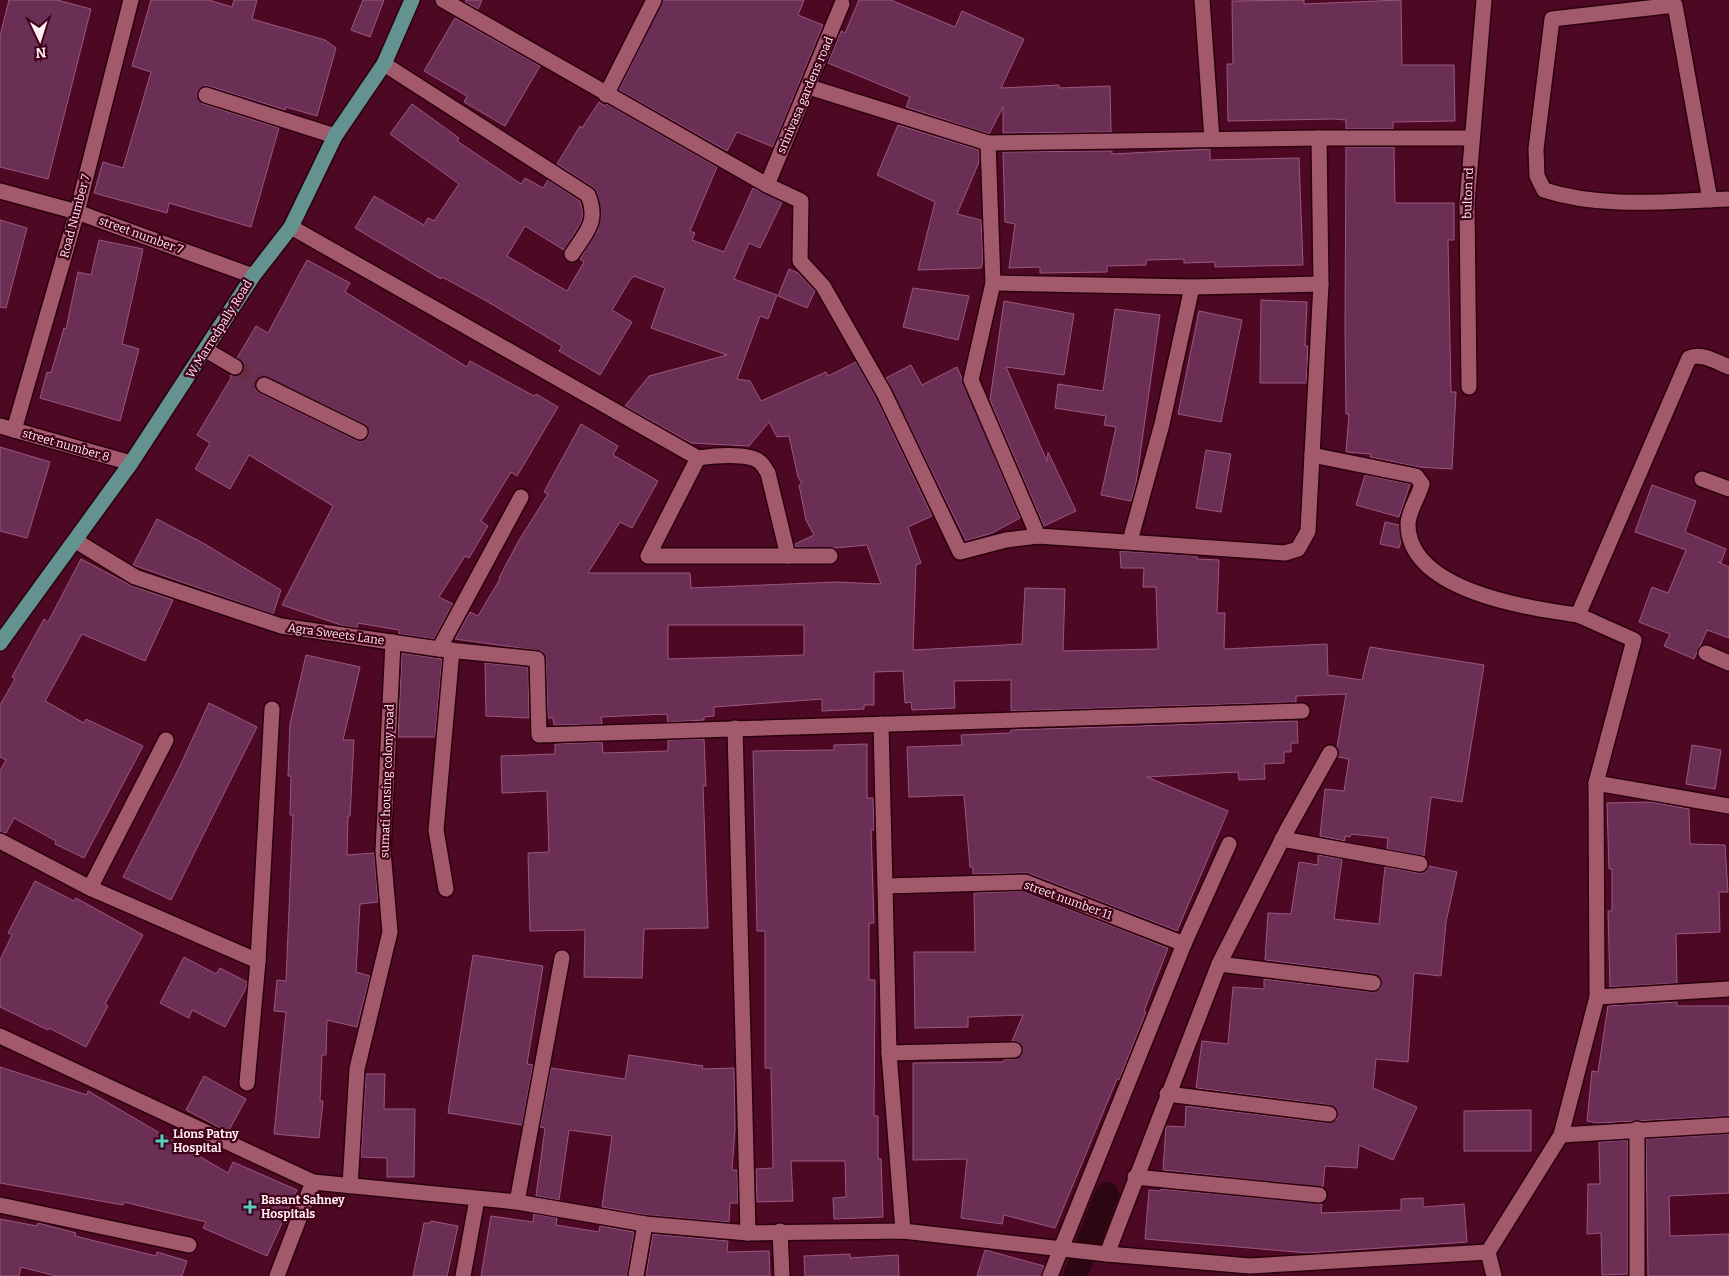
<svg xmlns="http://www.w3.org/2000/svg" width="1729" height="1276" font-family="Bitter,serif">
	<rect width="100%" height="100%" fill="#4d0923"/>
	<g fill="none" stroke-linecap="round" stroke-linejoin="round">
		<!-- canal -->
		<polyline stroke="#2d0613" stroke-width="24" points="1075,1276 1107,1194"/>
	</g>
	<!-- building -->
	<g fill="#6b2e54" stroke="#99587f" fill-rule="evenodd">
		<polygon points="9,0 57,0 91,9 48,179 0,167 0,36"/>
		<polygon points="151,0 209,0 232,7 234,0 257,0 252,19 325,40 336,48 317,116 286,107 285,110 209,86 204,86 197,92 197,97 203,104 279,128 251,227 169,203 167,213 94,193 103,162 123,168 151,72 132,66"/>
		<polygon points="363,0 384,0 370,37 351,30"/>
		<polygon points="466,0 482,0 478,9 465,2"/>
		<polygon points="663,0 804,0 798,15 823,25 773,147 737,132 727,151 619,90"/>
		<polygon points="859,0 891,0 955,27 962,11 1024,39 1001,88 1059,85 1059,88 1110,86 1111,132 1003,133 1003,107 989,134 906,107 910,97 828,63 841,31 845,33"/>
		<polygon points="1304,0 1304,4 1401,0 1402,65 1454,65 1455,121 1393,122 1393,129 1346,129 1346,120 1334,119 1228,121 1227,64 1233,64 1232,1"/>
		<polygon points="455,18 540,66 505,126 464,102 467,96 424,71"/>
		<path d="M599,102L605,106L607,104L717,167L690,231L695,233L692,240L724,252L753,188L782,202L760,248L749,243L734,279L777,295L768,319L760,316L737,379L750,381L761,401L826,372L828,376L856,362L876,397L932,516L908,527L921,563L916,565L913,650L1022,644L1025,588L1065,589L1063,651L1158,649L1156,587H1143L1144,568H1121L1120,551L1197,556V559L1219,560L1217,613H1225L1224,649L1327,644L1328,675L1362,680L1370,647L1484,665L1462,802L1431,797L1424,856L1387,849L1388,838L1351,834L1350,837L1345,836V841L1320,836L1325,789L1344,791L1349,759L1338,757L1337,747L1346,694L1296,696V702L1011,711V680L954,681L955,708L912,710L911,702L905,703L903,671L874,672V705H864V709L822,711V699L714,707V716L704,717V720L668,722L667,714L601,717L602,724L554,725L553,718H548L546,659L542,651L455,639L470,612L478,616L500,579L499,578L518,542L548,494L544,492L581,424L618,446L613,455L658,481L632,528L620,522L588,573H690L691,588L836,582L881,584L867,545L835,548L795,547V544L814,535L806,520L799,485L802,484L798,477L789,436L777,437L769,422L749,446L691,443L625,406L649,376L727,355L651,328L665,288L634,276L630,280L612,310L632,322L600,375L559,351L562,346L483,299L442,277L441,279L355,228L374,196L424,225L428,218L434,221L459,184L390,134L412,104L459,138L457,141L521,184L525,178L543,188L548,180L580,201L583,213L581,223L564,250L525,226L507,256L567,291L584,262L580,259L598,230L601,212L597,192L594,188L557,164L580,126L582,128ZM668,625H804V655L668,659Z"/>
		<polygon points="898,125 979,150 979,162 957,214 981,220 983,260 981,268 918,270 935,202 877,175"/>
		<polygon points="1346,147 1394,147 1395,203 1454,203 1454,240 1448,240 1451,392 1456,392 1452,469 1418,467 1370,457 1371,454 1346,452 1349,414 1346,414 1345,329"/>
		<polygon points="1210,149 1210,160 1299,158 1303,265 1215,267 1215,262 1184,263 1184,259 1146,260 1146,265 1107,266 1107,272 1040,273 1040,267 1009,268 1015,224 1005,222 1003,152 1112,151 1112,154"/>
		<polygon points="0,220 27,228 6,308 0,307"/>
		<polygon points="99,240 143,249 122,344 139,349 120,421 40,398 47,372 51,373 64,328 66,329 78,272 91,275"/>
		<path d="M307,260L350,283L345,292L467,367L470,361L534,396L536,394L558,407L517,476L511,472L481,521L488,526L469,558L465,556L439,597L453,604L434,639L399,634V630L358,623L357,628L344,626L282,605L333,506L249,455L230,489L195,469L210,443L197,435L231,378L230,375H239L243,371V363L237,358L256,326L268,333ZM264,376L364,424L369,431L368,437L361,441L356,440L260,393L256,390L255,381Z"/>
		<polygon points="789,269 798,273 815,291 807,308 778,296"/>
		<polygon points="913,288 969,296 958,340 903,327"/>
		<polygon points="1261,300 1307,302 1305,346 1308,346 1306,383 1260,383"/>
		<polygon points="1004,301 1074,314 1064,375 1006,367 1047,461 1048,452 1076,511 1044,526 990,400"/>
		<polygon points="1115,309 1160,315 1136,483 1131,501 1101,495 1116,427 1104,425 1106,416 1055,408 1058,384 1103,391"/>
		<polygon points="1199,311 1242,320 1221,422 1178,414"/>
		<polygon points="911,365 922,385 957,367 1020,518 992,533 966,541 886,378"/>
		<polygon points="0,447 50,462 27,538 0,531"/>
		<polygon points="1206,450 1231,454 1221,512 1196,508"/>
		<polygon points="1365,475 1410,484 1399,517 1356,505"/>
		<polygon points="1652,485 1696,501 1685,532 1726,549 1721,563 1718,562 1729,567 1729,638 1707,630 1694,659 1664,646 1670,634 1639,622 1652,587 1668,593 1686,550 1635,532"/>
		<polygon points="157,519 203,543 281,590 273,614 133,565"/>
		<polygon points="1385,522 1399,525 1402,538 1399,548 1380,544"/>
		<polygon points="81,559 132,586 173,600 145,661 82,634 45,701 84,723 86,719 143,746 84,858 55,844 56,841 14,818 6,833 0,832 0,771 6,760 0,757 0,705 15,679 12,677 44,619 48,622"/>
		<polygon points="402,653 442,659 435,737 398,737"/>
		<polygon points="306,655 360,667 343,740 354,740 350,816 348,816 347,855 374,853 378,902 360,904 356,972 370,976 357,1027 327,1020 326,1055 322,1055 320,1101 323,1101 319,1138 274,1134 286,1012 274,1011 277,980 286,981 293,815 290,815 291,776 288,776 290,724"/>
		<polygon points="485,663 528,667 529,718 486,716"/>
		<polygon points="209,703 257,727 171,900 123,877 179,768"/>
		<polygon points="1297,721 1298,743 1291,743 1291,752 1284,752 1284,763 1264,764 1265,779 1239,780 1238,772 1147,777 1228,811 1177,931 1028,873 973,874 973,867 970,867 964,795 909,797 907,747 962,745 961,735 1010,733 1011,730"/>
		<polygon points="704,739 706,786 703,786 708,928 644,929 642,978 584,977 585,930 530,931 528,853 549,852 547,791 502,793 501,756 555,754 555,744 602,742 603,753 668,751 668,740"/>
		<polygon points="867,744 867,798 873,798 874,830 871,830 874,923 869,923 869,980 875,980 874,1116 878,1116 878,1159 881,1159 883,1217 834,1219 833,1198 846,1197 845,1161 791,1161 793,1201 757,1202 756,1169 773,1168 771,1068 765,1068 765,931 757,931 753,751 834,750 834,745"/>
		<polygon points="1692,745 1721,750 1715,789 1686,784"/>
		<polygon points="1651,802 1689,809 1690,844 1725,845 1728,892 1719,892 1720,932 1676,934 1677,983 1610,987 1608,911 1612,911 1612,869 1609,869 1607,803"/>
		<polygon points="1318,855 1342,859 1334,919 1379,924 1385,867 1419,873 1424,873 1429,866 1457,872 1446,922 1441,976 1414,973 1408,1062 1376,1059 1373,1088 1417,1107 1393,1160 1359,1145 1357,1168 1325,1166 1323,1187 1163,1170 1166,1126 1185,1127 1186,1106 1328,1123 1337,1119 1337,1110 1330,1105 1196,1088 1202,1041 1228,1044 1233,987 1264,989 1264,979 1372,992 1381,988 1381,979 1375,974 1265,960 1268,913 1291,914 1299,862 1318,865"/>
		<polygon points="35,881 74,901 76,898 143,935 105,1004 108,1006 86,1047 49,1028 48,1030 0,1007 0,960 12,935 8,933"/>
		<polygon points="1023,891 1168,948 1144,1011 1146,1012 1119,1080 1117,1079 1055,1228 1004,1215 1002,1224 961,1218 967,1159 913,1160 913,1063 1003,1062 1004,1060 1018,1058 1023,1050 1019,1042 1012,1041 1023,1015 968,1017 968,1027 915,1028 914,952 975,952 974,893"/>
		<polygon points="473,955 543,966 527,1064 533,1065 522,1125 448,1113"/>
		<polygon points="184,957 216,974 220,968 247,982 246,988 225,1027 192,1010 189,1018 160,1003"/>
		<polygon points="1677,1002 1677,1006 1729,1006 1729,1116 1598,1123 1587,1121 1592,1071 1598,1072 1608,1006"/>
		<polygon points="629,1055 703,1066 702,1069 734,1068 735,1129 732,1170 737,1170 738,1203 730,1203 729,1222 646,1215 602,1207 612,1136 569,1130 559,1200 536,1196 545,1128 540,1127 551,1068 625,1079"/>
		<polygon points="0,1067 87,1095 88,1091 228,1173 233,1162 297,1190 267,1256 203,1228 206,1222 124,1202 123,1205 0,1183"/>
		<polygon points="366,1074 385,1074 384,1109 415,1109 414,1177 387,1177 387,1158 361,1157"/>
		<polygon points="204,1076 246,1099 228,1132 186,1110"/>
		<polygon points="1531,1110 1531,1151 1464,1151 1464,1111"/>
		<polygon points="1729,1134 1729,1193 1669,1196 1670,1236 1729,1234 1729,1276 1648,1276 1646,1139"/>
		<polygon points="1628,1140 1628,1274 1602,1275 1601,1233 1587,1234 1588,1184 1600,1184 1599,1142"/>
		<polygon points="1161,1189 1322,1204 1321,1213 1401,1210 1401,1199 1423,1198 1423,1207 1464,1204 1467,1242 1308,1253 1145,1239 1149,1190 1161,1191"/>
		<polygon points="534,1214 557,1218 556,1225 599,1232 600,1226 634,1232 627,1276 481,1276 491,1216 533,1222"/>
		<polygon points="0,1219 37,1226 38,1223 76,1233 75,1236 156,1256 157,1252 187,1261 182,1276 56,1276 21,1267 19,1276 0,1276"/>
		<polygon points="431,1221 458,1226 447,1276 413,1276 424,1223 430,1223"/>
		<polygon points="653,1234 728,1241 727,1252 769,1251 770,1276 646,1276"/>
		<polygon points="985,1250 1044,1266 1041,1276 977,1276"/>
		<polygon points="850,1254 850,1258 898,1255 899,1276 805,1276 804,1256"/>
	</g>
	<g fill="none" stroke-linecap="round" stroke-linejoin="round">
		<!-- minor-tunnel -->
		<polyline stroke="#682b42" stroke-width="15" stroke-dasharray="15 8" stroke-linecap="butt" points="235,367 264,385"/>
		<defs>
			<g id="minor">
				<polyline points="443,0 767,185 801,201 800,261 823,286 884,393 960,552 1006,540 1038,536 1285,553 1298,549 1308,531 1321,284 1319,138"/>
				<polyline points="1202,0 1212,139"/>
				<path d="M384,64L588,195C599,222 586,232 572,254"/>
				<polyline points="809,87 988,143"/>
				<polyline points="206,95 335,136"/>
				<polyline points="606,95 654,0"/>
				<polyline points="767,185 842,4"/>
				<polyline points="0,191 77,212 253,276"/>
				<path d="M1710,200L1675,5L1552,19L1536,149L1537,176L1544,190C1603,209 1668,201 1729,199"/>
				<polyline points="291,227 698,458 648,556 830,556"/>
				<polyline points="993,283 1192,287 1321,284"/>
				<polyline points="206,350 235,367"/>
				<polyline points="264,385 360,432"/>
				<polyline points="1469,387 1467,203 1484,0"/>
				<polyline points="0,426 131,463"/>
				<polyline points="14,430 77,212 131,0"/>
				<path d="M1312,455L1416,476L1422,484C1419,496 1408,512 1408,524C1408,591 1528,608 1578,615"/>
				<path d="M698,458C713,456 750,452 761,463C764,466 766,470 768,473L788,556"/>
				<polyline points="1702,479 1729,489"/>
				<polyline points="1038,536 971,380 993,283 988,143 1319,138 1470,138"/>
				<polyline points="76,541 135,577 281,626 439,649 537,659 539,735 1302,711"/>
				<polyline points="1130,541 1162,424 1192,287"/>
				<polyline points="439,649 521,497"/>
				<polyline points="1706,653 1729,663"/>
				<polyline points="881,724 889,1053 903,1231"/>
				<polyline points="735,728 748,1233"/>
				<polyline points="1596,783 1729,806"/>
				<polyline points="1282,839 1420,864"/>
				<polyline points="0,841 90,888 166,740"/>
				<polyline points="886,886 1025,882 1184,944"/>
				<polyline points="90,888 258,961 247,1083"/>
				<polyline points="446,889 436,830 452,650"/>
				<polyline points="258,961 272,709"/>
				<polyline points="1219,964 1373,983"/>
				<polyline points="1597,997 1729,989"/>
				<polyline points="0,1036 313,1182 517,1202 645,1224 748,1233 903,1231 1107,1254 1250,1266 1488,1252 1494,1276"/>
				<polyline points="889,1053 1014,1050"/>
				<polyline points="1167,1094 1329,1114"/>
				<polyline points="1637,1129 1637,1276"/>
				<polyline points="1561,1135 1729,1125"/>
				<polyline points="1135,1177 1319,1195"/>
				<polyline points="350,1186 357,1069 390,932 383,851 393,642"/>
				<polyline points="517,1202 562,958"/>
				<polyline points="0,1205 189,1245"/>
				<polyline points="780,1231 782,1276"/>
				<path d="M1488,1252L1561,1135L1597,997L1596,783L1634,640L1578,615L1689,358C1700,352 1717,362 1729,367"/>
				<polyline points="1107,1254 1219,964 1287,830 1330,753"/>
				<polyline points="277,1276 313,1182"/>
				<polyline points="463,1276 477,1199"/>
				<polyline points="636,1276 645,1224"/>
				<polyline points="1050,1276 1184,944 1229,844"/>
			</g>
			<polyline id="major" points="0,643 131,463 253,276 291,227 335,136 384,64 412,0"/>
		</defs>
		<!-- minor casing -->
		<use href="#minor" stroke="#2a000d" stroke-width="18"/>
		<!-- major casing -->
		<use href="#major" stroke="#2a000d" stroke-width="18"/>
		<!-- minor -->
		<use href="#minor" stroke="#a3596c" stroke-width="15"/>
		<!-- major -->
		<use href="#major" stroke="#639291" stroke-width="15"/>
	</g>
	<!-- markers -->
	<g fill="#58cebf" stroke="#410019" stroke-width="2">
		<path d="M159.5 1133.5h5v5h5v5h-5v5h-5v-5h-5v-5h5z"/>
		<path d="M247.5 1199.5h5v5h5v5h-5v5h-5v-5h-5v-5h5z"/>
	</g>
	<g text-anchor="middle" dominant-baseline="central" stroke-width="4.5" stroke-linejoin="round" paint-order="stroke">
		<!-- street labels -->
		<g font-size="12" fill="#ffedf0" stroke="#410019">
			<text transform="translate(805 95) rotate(-67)">srinivasa gardens road</text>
			<text transform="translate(1468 193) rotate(-88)">bulton rd</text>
			<text transform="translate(75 216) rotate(-75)">Road Number 7</text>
			<text transform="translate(141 235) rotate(20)">street number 7</text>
			<text transform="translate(219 329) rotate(-58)">W Marredpally Road</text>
			<text transform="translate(66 445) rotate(16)">street number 8</text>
			<text transform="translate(336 634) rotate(8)">Agra Sweets Lane</text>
			<text transform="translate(387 781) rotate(-88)">sumati housing colony road</text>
			<text transform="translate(1068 900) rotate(20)">street number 11</text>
		</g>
		<!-- poi labels -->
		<g font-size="12" font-weight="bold" fill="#ffedf0" stroke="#410019" text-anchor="start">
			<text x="173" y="1134">Lions Patny<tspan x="173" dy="14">Hospital</tspan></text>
			<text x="261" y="1200">Basant Sahney<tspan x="261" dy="14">Hospitals</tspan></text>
		</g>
	</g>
	<!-- north arrow -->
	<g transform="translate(40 40) rotate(176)" stroke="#410019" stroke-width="4" paint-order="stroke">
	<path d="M0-4L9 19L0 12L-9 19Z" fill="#ffedf0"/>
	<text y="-8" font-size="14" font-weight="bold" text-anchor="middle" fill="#ffedf0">N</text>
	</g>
</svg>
